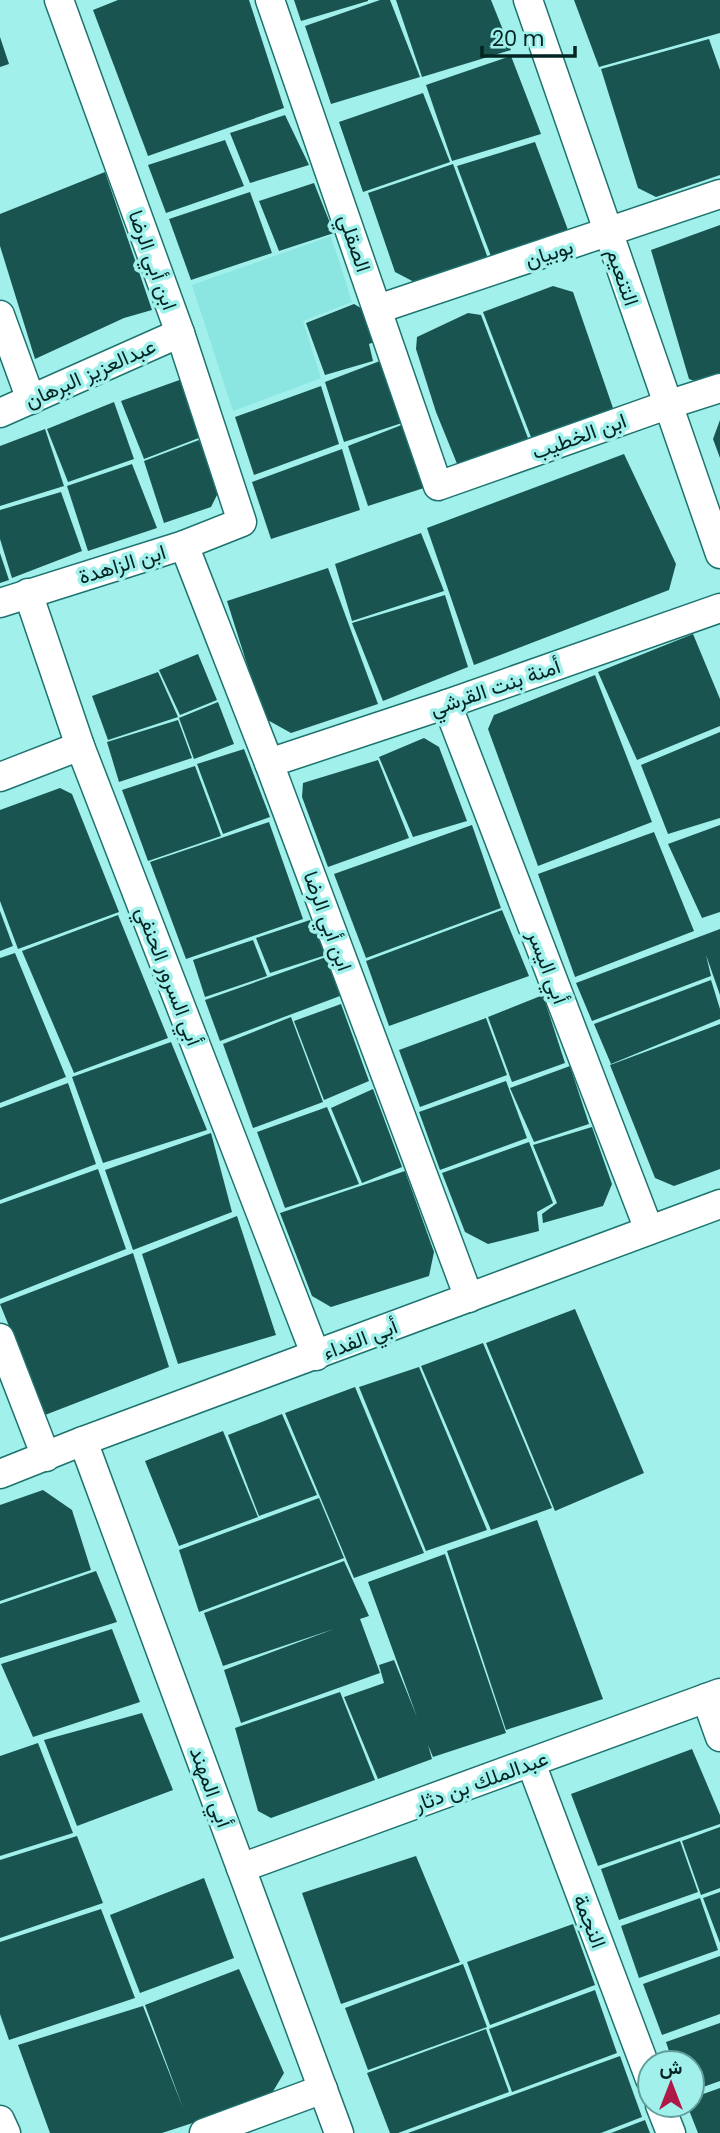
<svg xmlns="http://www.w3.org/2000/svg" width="720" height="2133" font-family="Poppins,Vazirmatn,sans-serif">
	<rect width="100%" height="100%" fill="#a1f0eb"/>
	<!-- built -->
	<polygon fill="#8be5e0" points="331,236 352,302 303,321 321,378 233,411 192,285"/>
	<!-- building -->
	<g fill="#1a5451">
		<polygon points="118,0 249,0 284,108 148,156 93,10"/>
		<polygon points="294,0 368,0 368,1 301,21"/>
		<polygon points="380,0 390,0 420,77 331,104 305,26"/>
		<polygon points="396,0 491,0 511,50 422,77"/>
		<polygon points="574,0 720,0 720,33 599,67"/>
		<polygon points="0,37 9,64 0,67"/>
		<polygon points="709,39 720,70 720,175 656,197 638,188 601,69"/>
		<polygon points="511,56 541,134 452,161 426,85"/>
		<polygon points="423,93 450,162 363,192 339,122"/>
		<polygon points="285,115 309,165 250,183 230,133"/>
		<polygon points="225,140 244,186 166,213 148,165"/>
		<polygon points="535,142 568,230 492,259 457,166"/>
		<polygon points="453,164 489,261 420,285 395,272 368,193"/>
		<polygon points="105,172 152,310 124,318 35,359 0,246 0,214"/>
		<polygon points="314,183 334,233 279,251 259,201"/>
		<polygon points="250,192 272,253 191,280 169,219"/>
		<polygon points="720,225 720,376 700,383 689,379 651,250"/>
		<polygon points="553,286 573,292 614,411 534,445 483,312"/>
		<polygon points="354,304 371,314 379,340 369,344 373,361 325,375 306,323"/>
		<polygon points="468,313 481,315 531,446 460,471 436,412 416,349 417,337"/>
		<polygon points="380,361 402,423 344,442 325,382"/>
		<polygon points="185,378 204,436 144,459 121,401"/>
		<polygon points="321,386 339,444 254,475 235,417"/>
		<polygon points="114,402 134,459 68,482 47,429"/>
		<polygon points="720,420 720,458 713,439"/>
		<polygon points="404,424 427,487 368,506 348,446"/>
		<polygon points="45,429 64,486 0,506 0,446"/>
		<polygon points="199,440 218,493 211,507 164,523 144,461"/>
		<polygon points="342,449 360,510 271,539 252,482"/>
		<polygon points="624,454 676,564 669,590 474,665 427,528"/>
		<polygon points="132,464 157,528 88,551 67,486"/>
		<polygon points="61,492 82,551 12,578 0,539 0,510"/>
		<polygon points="421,533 444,591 352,621 335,564"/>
		<polygon points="0,553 9,580 0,583"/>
		<polygon points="328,568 378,704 291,733 264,718 227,601"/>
		<polygon points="445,595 468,667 383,701 352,623"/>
		<polygon points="693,634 720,699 720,726 637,760 598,672"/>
		<polygon points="198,654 217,700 180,715 159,670"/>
		<polygon points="158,672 178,717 108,740 92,696"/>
		<polygon points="595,675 652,822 538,866 488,729 494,715"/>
		<polygon points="218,702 234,744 194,759 179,718"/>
		<polygon points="178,720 192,758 119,782 107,742"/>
		<polygon points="720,732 720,818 668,834 641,765"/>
		<polygon points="424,738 439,747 467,821 413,837 379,757"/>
		<polygon points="244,749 270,817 223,834 197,764"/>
		<polygon points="378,760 409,838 328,867 302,797 303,783"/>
		<polygon points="195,766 221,836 148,861 122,790"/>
		<polygon points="60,788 72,794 119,912 18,949 0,901 0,810"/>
		<polygon points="269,822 303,919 186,959 150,862"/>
		<polygon points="472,825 501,908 366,958 334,874"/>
		<polygon points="720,825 720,912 702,918 668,844"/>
		<polygon points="654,832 694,931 575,977 538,874"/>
		<polygon points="502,910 529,976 389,1026 366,961"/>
		<polygon points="0,911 13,946 0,951"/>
		<polygon points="118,915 168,1038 74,1073 22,951"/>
		<polygon points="310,920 326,955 270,973 256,938"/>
		<polygon points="720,929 720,995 706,955 711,976 592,1021 576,983"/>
		<polygon points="253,940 267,976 205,997 193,960"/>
		<polygon points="15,953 66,1077 0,1103 0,958"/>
		<polygon points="326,957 340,996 220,1041 205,1000"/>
		<polygon points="711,980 720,1009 720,1019 611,1064 594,1024"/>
		<polygon points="543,995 565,1063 512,1082 488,1017"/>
		<polygon points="341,1004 369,1081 324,1100 294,1021"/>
		<polygon points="291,1017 323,1102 253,1128 223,1044"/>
		<polygon points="486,1018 507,1075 420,1107 399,1050"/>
		<polygon points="720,1024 720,1169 674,1186 655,1178 610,1065"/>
		<polygon points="171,1042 207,1130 103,1163 72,1077"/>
		<polygon points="570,1066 589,1124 534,1142 510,1088"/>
		<polygon points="506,1081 527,1138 440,1170 419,1112"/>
		<polygon points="68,1083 96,1164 0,1200 0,1108"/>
		<polygon points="373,1089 402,1167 362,1183 331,1108"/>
		<polygon points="327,1107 359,1184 285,1208 257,1132"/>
		<polygon points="592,1127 612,1184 603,1206 543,1223 542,1214 557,1203 533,1145"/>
		<polygon points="211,1133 232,1212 133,1250 105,1170"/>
		<polygon points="529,1142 553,1203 537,1212 539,1231 488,1244 465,1232 442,1173"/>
		<polygon points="98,1169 126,1249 0,1299 0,1204"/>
		<polygon points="405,1171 434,1252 429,1276 331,1307 312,1296 280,1213"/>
		<polygon points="237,1216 276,1335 178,1364 142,1254"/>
		<polygon points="133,1253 169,1367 45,1415 0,1304"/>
		<polygon points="575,1309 644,1473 555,1511 486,1343"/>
		<polygon points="483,1343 552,1508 491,1530 421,1366"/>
		<polygon points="419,1367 487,1530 426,1551 359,1387"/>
		<polygon points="355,1387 424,1553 354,1578 285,1413"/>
		<polygon points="282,1414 317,1495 259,1516 228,1435"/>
		<polygon points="223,1431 258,1517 179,1546 145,1461"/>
		<polygon points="43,1490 72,1510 91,1570 0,1601 0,1505"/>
		<polygon points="319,1498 344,1558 199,1612 179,1550"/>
		<polygon points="537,1520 603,1699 506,1730 447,1551"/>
		<polygon points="445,1554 506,1733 433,1757 428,1745 432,1759 378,1779 344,1697 384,1683 379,1665 394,1660 417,1717 368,1582"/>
		<polygon points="344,1561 369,1616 360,1619 380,1673 241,1723 224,1670 334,1629 223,1666 204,1613"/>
		<polygon points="96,1571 117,1622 0,1658 0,1604"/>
		<polygon points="112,1629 140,1702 33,1737 1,1664"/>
		<polygon points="340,1692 375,1780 271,1818 258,1811 235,1728"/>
		<polygon points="142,1713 173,1790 77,1826 44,1740"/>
		<polygon points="38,1743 73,1833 0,1856 0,1756"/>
		<polygon points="692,1749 720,1815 720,1824 598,1866 571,1794"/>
		<polygon points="720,1827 720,1888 701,1895 682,1841"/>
		<polygon points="77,1836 103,1903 0,1938 0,1860"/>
		<polygon points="680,1841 698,1892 619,1920 601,1869"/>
		<polygon points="416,1856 460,1962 341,2004 302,1893"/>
		<polygon points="204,1878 234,1958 140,1993 110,1915"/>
		<polygon points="720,1892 720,1943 703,1898"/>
		<polygon points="700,1898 718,1950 639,1978 621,1926"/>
		<polygon points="101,1909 135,1998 9,2040 0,2014 0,1942"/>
		<polygon points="573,1924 595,1985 490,2025 467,1962"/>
		<polygon points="720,1956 720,2014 662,2035 643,1984"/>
		<polygon points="463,1964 487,2027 368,2070 345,2008"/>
		<polygon points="239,1969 284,2073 269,2098 162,2133 50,2133 18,2045 143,2006 183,2108 145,2005"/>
		<polygon points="595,1990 617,2053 512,2092 489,2029"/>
		<polygon points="720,2023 720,2081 692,2091 692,2063 673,2063 666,2042"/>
		<polygon points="486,2029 509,2092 398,2133 390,2133 367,2073"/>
		<polygon points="620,2056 642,2117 601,2133 408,2133"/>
		<polygon points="720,2088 720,2133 698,2133 687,2105 692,2105 692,2098"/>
		<polygon points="645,2120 650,2133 611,2133"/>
	</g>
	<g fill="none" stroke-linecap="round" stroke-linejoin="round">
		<defs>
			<g id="street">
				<polyline points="270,0 438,486 667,405 720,388"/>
				<polyline points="528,0 720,554"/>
				<polyline points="378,309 720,194"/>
				<polyline points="0,315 31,400"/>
				<polyline points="0,413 180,333"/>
				<polyline points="184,545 269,763 469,1298"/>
				<polyline points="28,593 80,746 316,1356"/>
				<polyline points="0,603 184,545 242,522 180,333 59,0"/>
				<polyline points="447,704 649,1230"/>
				<polyline points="269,763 447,704 720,608"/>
				<polyline points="0,777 80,746"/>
				<polyline points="0,1338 46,1457"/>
				<polyline points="83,1441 339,2133"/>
				<polyline points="0,1474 83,1441 720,1204"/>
				<polyline points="706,1698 720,1737"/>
				<polyline points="531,1763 650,2079"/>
				<polyline points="241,1868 720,1693"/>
				<polyline points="660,2105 671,2133"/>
				<polyline points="0,2120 6,2133"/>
				<polyline points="204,2133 323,2089"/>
			</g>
		</defs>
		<!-- street casing -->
		<use href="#street" stroke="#1e736f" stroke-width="31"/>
		<!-- street -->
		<use href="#street" stroke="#fff" stroke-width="28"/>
	</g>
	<g text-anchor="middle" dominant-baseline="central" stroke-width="7" stroke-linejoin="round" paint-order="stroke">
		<!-- street labels -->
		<g font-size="21" fill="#022422" stroke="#a1f0eb">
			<text transform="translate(355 243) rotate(71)">الصقلي</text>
			<text transform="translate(549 253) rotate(-18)">بوبيان</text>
			<text transform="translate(153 260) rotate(70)">ابن أبي الرضا</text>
			<text transform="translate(623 277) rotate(71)">التنعيم</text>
			<text transform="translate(90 373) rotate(-24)">عبدالعزيز البرهان</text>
			<text transform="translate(579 436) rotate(-20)">ابن الخطيب</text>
			<text transform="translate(122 564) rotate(-17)">ابن الزاهدة</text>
			<text transform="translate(495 687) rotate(-19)">أمنة بنت القرشي</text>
			<text transform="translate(328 921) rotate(70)">ابن أبي الرضا</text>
			<text transform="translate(548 967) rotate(69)">أبي اليسر</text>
			<text transform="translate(169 976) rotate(69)">أبي السرور الحنفي</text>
			<text transform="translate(360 1339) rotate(-21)">أبي الفداء</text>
			<text transform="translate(481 1781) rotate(-20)">عبدالملك بن دثار</text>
			<text transform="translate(211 1787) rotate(70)">أبي المهند</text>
			<text transform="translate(590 1921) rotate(69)">النجمة</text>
		</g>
	</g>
	<!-- north arrow -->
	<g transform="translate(671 2084)"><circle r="33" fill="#a1f0eb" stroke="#619e9b" stroke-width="2"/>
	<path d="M0-5L12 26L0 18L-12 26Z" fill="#ad1a47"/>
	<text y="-10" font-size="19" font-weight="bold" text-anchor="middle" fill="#022422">ش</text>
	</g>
	<!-- scale -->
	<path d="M482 46v10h93v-10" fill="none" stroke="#022422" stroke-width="3.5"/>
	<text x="492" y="46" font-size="21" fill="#022422" stroke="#a1f0eb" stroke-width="5" paint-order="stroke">20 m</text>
</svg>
